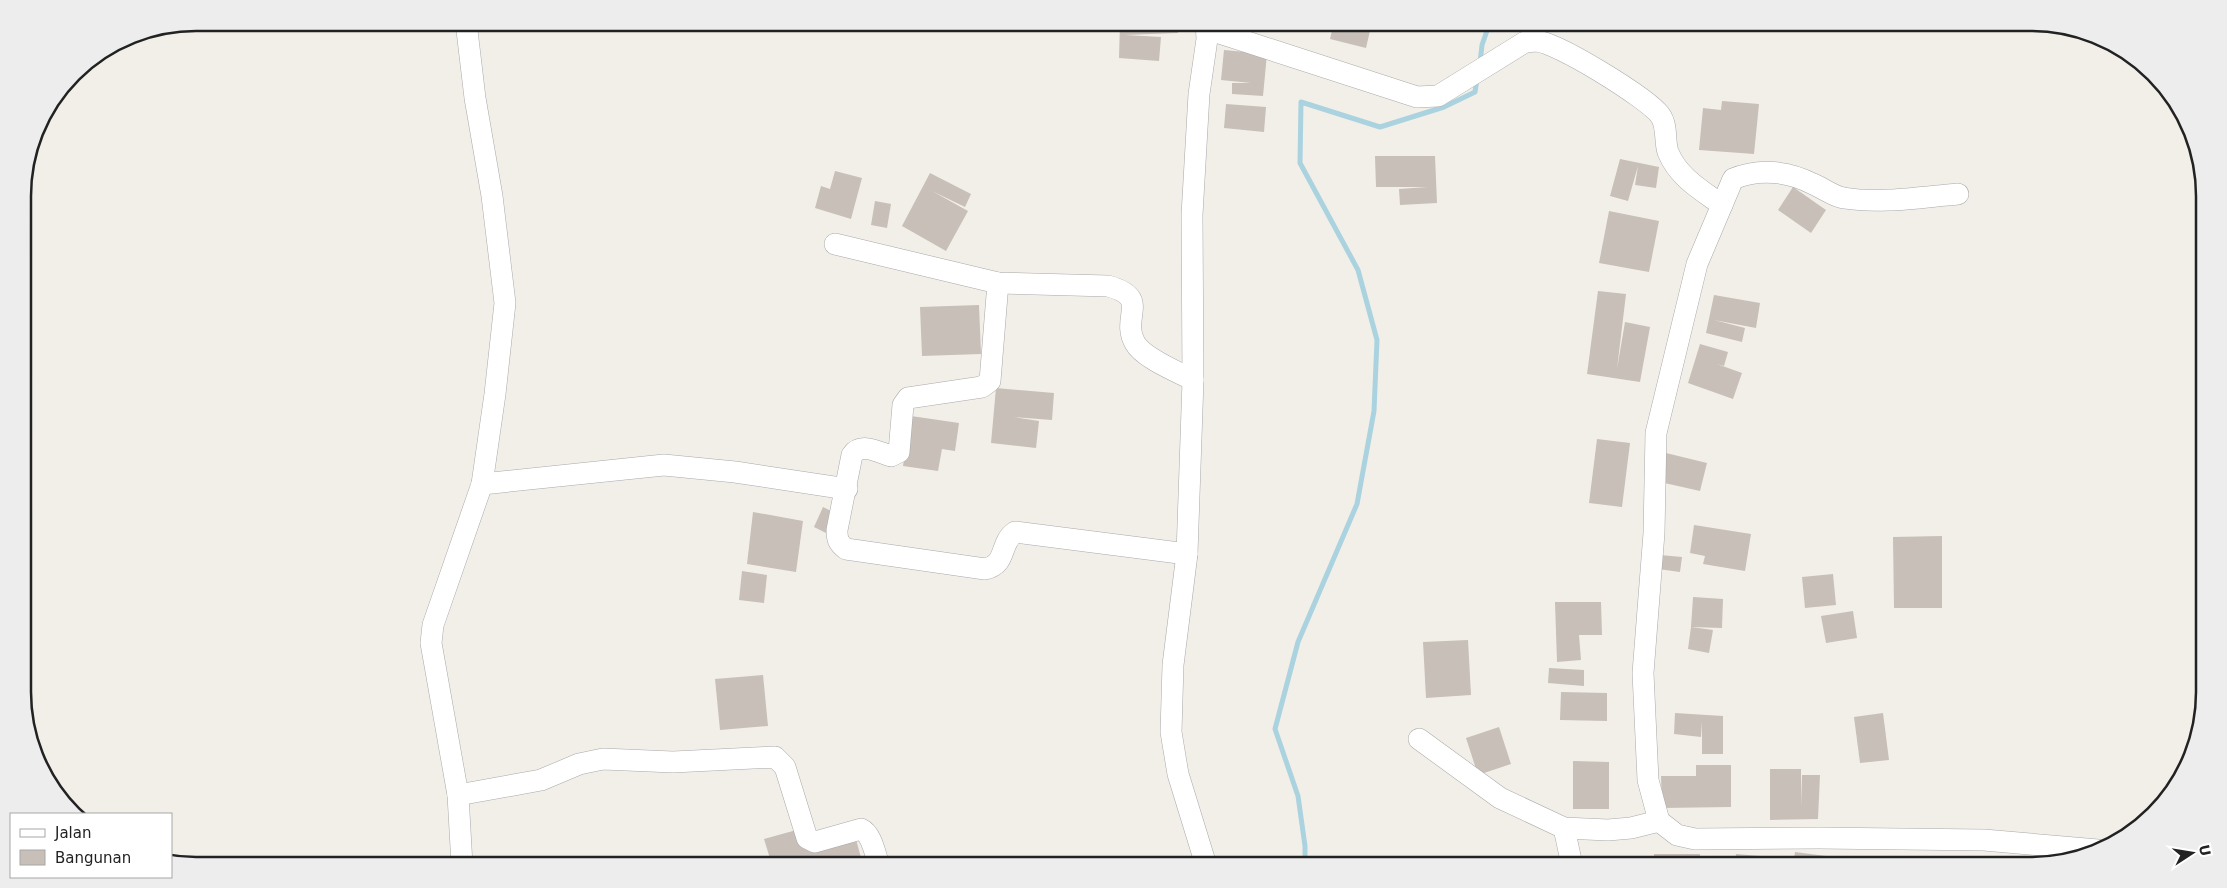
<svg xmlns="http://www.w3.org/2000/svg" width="2227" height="888" font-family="'DejaVu Sans',sans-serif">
	<rect width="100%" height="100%" fill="#f2efe9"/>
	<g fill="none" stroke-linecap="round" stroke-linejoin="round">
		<!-- stream -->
		<g stroke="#aad3df" stroke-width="5">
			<polyline points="1480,63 1482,45 1490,22"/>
			<polyline points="1305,865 1305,846 1298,796 1275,729 1298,642 1357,504 1374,411 1377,340 1358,270 1300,163 1301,102 1380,127 1444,107 1475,92 1477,79"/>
		</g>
	</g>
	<!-- building -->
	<g fill="#c7bfb8">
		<polygon points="1120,22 1178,22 1178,33 1125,35 1161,37 1159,61 1119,58"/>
		<polygon points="1334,22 1372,22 1366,48 1330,39"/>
		<polygon points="1224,50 1267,54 1263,96 1232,94 1232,83 1251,83 1221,80"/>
		<polygon points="1722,101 1759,104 1754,154 1699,150 1703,108 1721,110"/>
		<polygon points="1226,104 1266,107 1264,132 1224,128"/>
		<polygon points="1375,156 1435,156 1437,203 1400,205 1399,189 1427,187 1376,187"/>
		<polygon points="1620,159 1659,167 1656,188 1635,185 1638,166 1628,201 1610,196"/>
		<polygon points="835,171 862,178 851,219 815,208 821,186 830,189"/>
		<polygon points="930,173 971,194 965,207 932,191 968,211 946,251 902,226"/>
		<polygon points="1793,187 1826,210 1811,233 1778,210"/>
		<polygon points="875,201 891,204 887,228 871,225"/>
		<polygon points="1609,211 1659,221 1649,272 1599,263"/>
		<polygon points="1598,291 1626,294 1617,369 1625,322 1650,327 1640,382 1587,374"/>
		<polygon points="1714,295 1760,303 1756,328 1714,320 1745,328 1742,342 1706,333"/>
		<polygon points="979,305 981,354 922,356 920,307"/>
		<polygon points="1700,344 1728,352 1724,366 1717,364 1742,373 1733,399 1688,383"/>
		<polygon points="996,388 1054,393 1052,420 1013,417 1039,421 1036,448 991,443"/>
		<polygon points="911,416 959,423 955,451 942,449 938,471 903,466"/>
		<polygon points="1597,439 1630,443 1622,507 1589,503"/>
		<polygon points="1666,453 1707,463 1700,491 1660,482"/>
		<polygon points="823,507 835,513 826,533 814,527"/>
		<polygon points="753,512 803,521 796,572 747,564"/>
		<polygon points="1694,525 1751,534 1745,571 1703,564 1705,556 1690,553"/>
		<polygon points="1942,536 1942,608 1894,608 1893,537"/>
		<polygon points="1660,555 1682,557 1680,572 1658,569"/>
		<polygon points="742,571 767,575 764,603 739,600"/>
		<polygon points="1833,574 1836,605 1805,608 1802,577"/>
		<polygon points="1693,597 1723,599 1722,628 1691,627"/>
		<polygon points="1555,602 1601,602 1602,635 1579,635 1581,660 1557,662"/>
		<polygon points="1853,611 1857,638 1826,643 1821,616"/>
		<polygon points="1691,627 1713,630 1709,653 1688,649"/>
		<polygon points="1468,640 1471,695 1426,698 1423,642"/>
		<polygon points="1549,668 1584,670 1584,686 1548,683"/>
		<polygon points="763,675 768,726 720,730 715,679"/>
		<polygon points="1561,692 1607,693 1607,721 1560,720"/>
		<polygon points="1675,713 1723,716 1723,754 1702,754 1702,721 1701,737 1674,734"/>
		<polygon points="1883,713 1889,760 1860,763 1854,717"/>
		<polygon points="1499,727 1511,764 1478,775 1466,738"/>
		<polygon points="1573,761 1609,762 1609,809 1573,809"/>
		<polygon points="1696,765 1731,765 1731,807 1662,808 1661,776 1696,776"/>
		<polygon points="1770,769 1801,769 1801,807 1802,775 1820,775 1818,819 1770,820"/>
		<polygon points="800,829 805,846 854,832 863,865 772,865 764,839"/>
		<polygon points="1795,852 1826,856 1825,865 1793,865"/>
		<rect x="1654" y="854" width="46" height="11"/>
		<polygon points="1736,854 1760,856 1760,865 1735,865"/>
		<polygon points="2009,860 2046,864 2008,865"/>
	</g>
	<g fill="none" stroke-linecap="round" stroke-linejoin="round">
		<defs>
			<g id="street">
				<path d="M1207,29L1417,97L1438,96L1525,42C1528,42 1533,41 1536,41C1557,42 1647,98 1660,115C1668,126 1664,140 1668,152C1678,177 1701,190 1722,205"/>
				<path d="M1958,194C1921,197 1881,204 1844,198C1834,197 1823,188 1813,184C1788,171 1759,168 1733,179L1697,264L1656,433L1654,533L1643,673L1648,780L1659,821L1677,835L1695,839L1819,838L1984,840L2098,850"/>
				<path d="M835,244L998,283L1108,286C1152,298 1120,317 1135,343C1143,358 1178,372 1193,380"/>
				<path d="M998,283L990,381L982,387L908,398L903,405L899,452L891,456C878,452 861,442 852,455L837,530C837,539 838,543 846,549L985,569C1008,564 999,543 1015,532L1187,554"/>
				<polyline points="482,484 664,465 735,472 847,489"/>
				<polyline points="1419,739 1500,798 1564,828 1608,830 1631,828 1659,821"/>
				<path d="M458,795L541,780L579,764L603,759L673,762L775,757L785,767L807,838L815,842L861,829C872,834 875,854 879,865"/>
				<polyline points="1564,828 1572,865"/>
				<polyline points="462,865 458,795 431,643 433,625 482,484 495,394 505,303 492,196 475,98 466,22"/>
				<polyline points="1206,865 1178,774 1171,732 1173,665 1187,554 1193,380 1192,215 1199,94 1207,39 1206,22"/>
			</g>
		</defs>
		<!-- street casing -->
		<use href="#street" stroke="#a9a9a9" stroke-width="22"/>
		<!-- street -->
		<use href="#street" stroke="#fff" stroke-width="21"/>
	</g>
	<!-- crop -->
	<path d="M0 0H2227V888H0ZM196 31H2031A165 165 0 0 1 2196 196V692A165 165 0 0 1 2031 857H196A165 165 0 0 1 31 692V196A165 165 0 0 1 196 31Z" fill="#ededed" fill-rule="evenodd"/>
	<path fill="none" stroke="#222" stroke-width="2.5" d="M196 31H2031A165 165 0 0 1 2196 196V692A165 165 0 0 1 2031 857H196A165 165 0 0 1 31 692V196A165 165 0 0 1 196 31Z"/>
	<!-- legend -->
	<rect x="10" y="813" width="162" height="65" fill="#ffffff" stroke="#a7a7a7"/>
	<rect x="20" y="829" width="25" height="8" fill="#ffffff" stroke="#a7a7a7"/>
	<text x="55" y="838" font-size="15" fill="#222222">Jalan</text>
	<rect x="20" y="850" width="25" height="15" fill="#c7bfb8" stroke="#a7a7a7"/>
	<text x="55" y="863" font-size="15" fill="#222222">Bangunan</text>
	<!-- north arrow -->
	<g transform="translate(2192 853) rotate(78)" stroke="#ffffff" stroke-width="4" paint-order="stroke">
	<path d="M0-4L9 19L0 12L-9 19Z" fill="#222222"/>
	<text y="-8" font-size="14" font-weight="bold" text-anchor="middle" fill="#222222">U</text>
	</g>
</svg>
